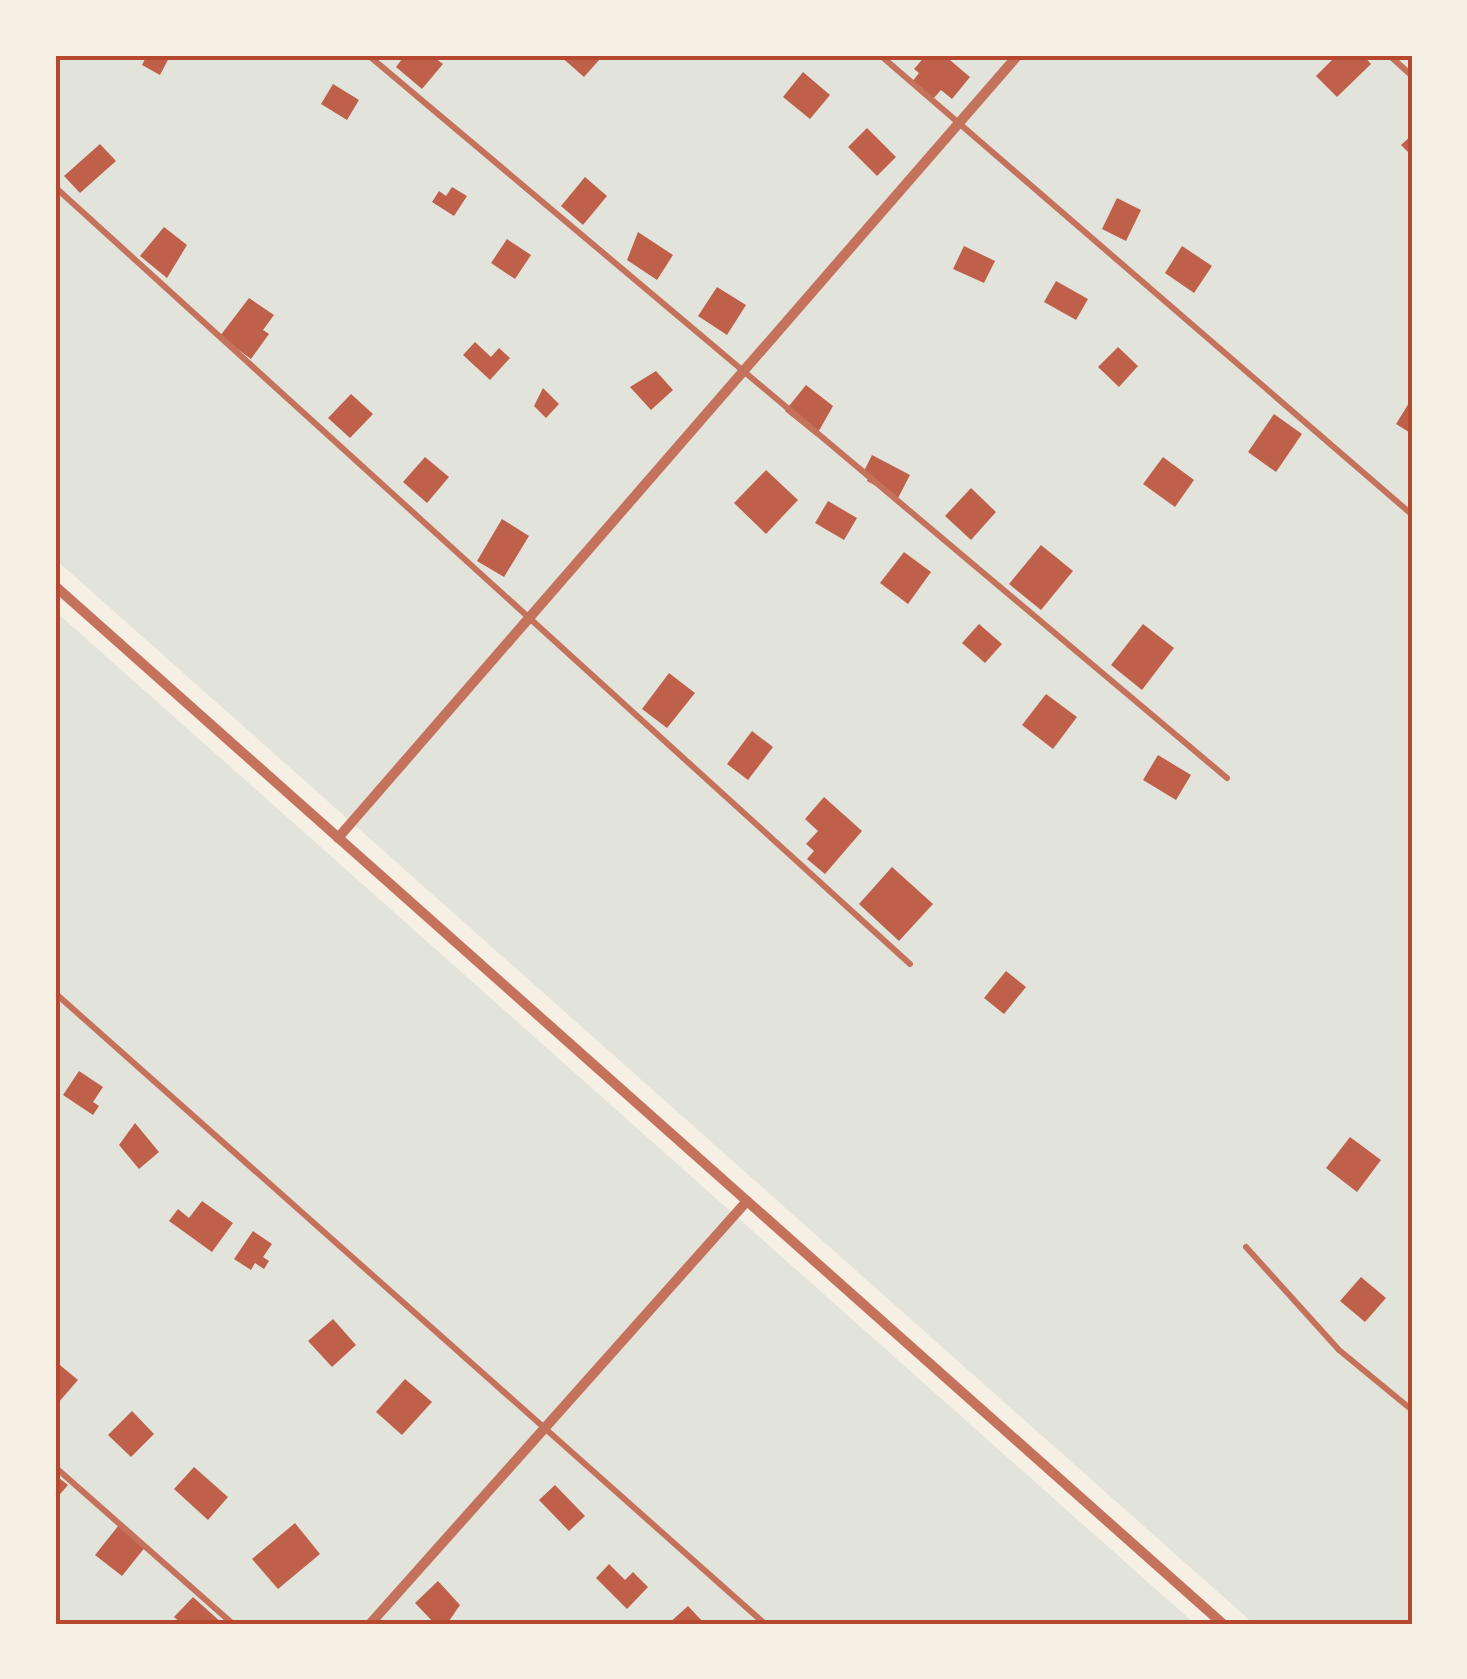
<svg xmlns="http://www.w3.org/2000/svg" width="1467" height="1679" font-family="'Golos Text',sans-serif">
	<rect width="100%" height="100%" fill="#f6efe4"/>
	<!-- green -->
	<g fill="#e2e4dc">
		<polygon points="55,55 1412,55 1412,1624 1254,1624 55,559"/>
		<polygon points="55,611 1195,1624 55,1624"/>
	</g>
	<!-- building -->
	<g fill="#bf614a">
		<polygon points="147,55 170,56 160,75 142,65"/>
		<polygon points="405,55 431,55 443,64 422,89 396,67"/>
		<polygon points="559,55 596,55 600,59 584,77"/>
		<polygon points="926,55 944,55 970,77 952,99 941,90 933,99 912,82 919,73 914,69"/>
		<polygon points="1337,55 1363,55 1371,64 1337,97 1316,76"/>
		<polygon points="803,72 830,95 810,119 783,97"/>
		<polygon points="333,84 359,100 347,120 321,104"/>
		<polygon points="867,128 896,157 877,176 848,147"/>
		<polygon points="1412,135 1412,156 1401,145"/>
		<polygon points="100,144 116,161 80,193 64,176"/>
		<polygon points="585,177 607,196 583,225 561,206"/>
		<polygon points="452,187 467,196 454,216 432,202 439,191 446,196"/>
		<polygon points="1117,198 1141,210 1126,241 1102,229"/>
		<polygon points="164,227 187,245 167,278 140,256"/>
		<polygon points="638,232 673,255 657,280 627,260"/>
		<polygon points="507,239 531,255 515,279 491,263"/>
		<polygon points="964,246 995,261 984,283 953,269"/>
		<polygon points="1182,246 1212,266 1194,293 1165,273"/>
		<polygon points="1056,281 1088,299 1076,320 1044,302"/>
		<polygon points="717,287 746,305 727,335 698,316"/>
		<polygon points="249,298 274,315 263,330 269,334 251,359 220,336"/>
		<polygon points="475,342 491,357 499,348 510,358 490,380 463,355"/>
		<polygon points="1118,347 1138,366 1119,387 1098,367"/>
		<polygon points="656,371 673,390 651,410 630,387"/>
		<polygon points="806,385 833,406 816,436 785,411"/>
		<polygon points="543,388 559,404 546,418 534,406"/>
		<polygon points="351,394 373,414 350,438 328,418"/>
		<polygon points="1412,398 1412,434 1396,424"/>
		<polygon points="1274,414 1302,434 1276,472 1248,452"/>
		<polygon points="872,455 910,475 898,498 867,481 870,475 864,471"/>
		<polygon points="425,457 449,477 427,503 403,482"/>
		<polygon points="1163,457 1194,480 1175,507 1143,484"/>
		<polygon points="766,470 798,500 766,534 734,503"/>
		<polygon points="971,488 996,512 971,540 945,516"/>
		<polygon points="828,501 857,518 844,540 815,523"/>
		<polygon points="502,519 529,536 504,577 477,561"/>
		<polygon points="1041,545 1073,571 1041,610 1009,584"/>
		<polygon points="904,552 931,572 908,604 880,583"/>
		<polygon points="979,624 1002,644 985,663 962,643"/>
		<polygon points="1143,624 1174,648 1142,690 1111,665"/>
		<polygon points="669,673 695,693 667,728 642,709"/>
		<polygon points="1046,694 1077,717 1053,749 1022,725"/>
		<polygon points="752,731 773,747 748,780 727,764"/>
		<polygon points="1158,755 1191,775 1176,800 1143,780"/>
		<polygon points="824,797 862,831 825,874 807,859 814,851 806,844 818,831 805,819"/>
		<polygon points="892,867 933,904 899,941 859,904"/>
		<polygon points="1006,971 1026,987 1004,1014 984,998"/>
		<polygon points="79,1071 103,1087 93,1102 99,1106 93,1115 63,1095"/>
		<polygon points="135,1123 159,1152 139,1169 119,1145"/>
		<polygon points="1350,1137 1381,1160 1357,1192 1326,1168"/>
		<polygon points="202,1201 233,1223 212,1252 169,1221 178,1209 189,1218"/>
		<polygon points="253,1231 272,1244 263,1257 269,1261 264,1269 255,1263 251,1270 234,1259"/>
		<polygon points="1361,1277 1386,1298 1365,1322 1340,1301"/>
		<polygon points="333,1319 356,1345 332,1367 308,1341"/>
		<polygon points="55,1361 78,1380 58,1403 55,1401"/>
		<polygon points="405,1379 432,1402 402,1435 376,1412"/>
		<polygon points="132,1411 154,1434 131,1457 108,1435"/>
		<polygon points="194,1467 228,1497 208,1520 174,1489"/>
		<polygon points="55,1475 68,1485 55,1500"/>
		<polygon points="555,1485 585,1516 569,1531 539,1500"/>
		<polygon points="295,1523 320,1554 278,1589 252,1559"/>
		<polygon points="119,1525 146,1546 122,1576 95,1555"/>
		<polygon points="609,1564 625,1580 633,1572 648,1587 627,1609 596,1578"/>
		<polygon points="438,1581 460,1605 447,1624 435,1624 415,1603"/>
		<polygon points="193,1597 223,1624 182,1624 174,1617"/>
		<polygon points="688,1606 705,1624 668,1624"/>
	</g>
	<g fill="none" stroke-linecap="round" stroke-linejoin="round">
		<!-- service -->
		<g stroke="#c5725c" stroke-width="6">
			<polyline points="368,55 1227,778"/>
			<polyline points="880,55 1409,512"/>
			<polyline points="1389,55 1412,76"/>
			<polyline points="55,187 910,964"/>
			<polyline points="55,993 765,1624"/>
			<polyline points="1246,1247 1339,1350 1412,1410"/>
			<polyline points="55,1467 233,1624"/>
		</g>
		<!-- minor -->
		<g stroke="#c5725c" stroke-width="10">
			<polyline points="55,586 1223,1624"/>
			<polyline points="338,838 1018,55"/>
			<polyline points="370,1624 747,1201"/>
		</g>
	</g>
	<!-- border -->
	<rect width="1467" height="1679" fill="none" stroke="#f6efe4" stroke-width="115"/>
	<rect x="58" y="58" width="1352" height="1564" fill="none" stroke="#b5482f" stroke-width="4"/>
</svg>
